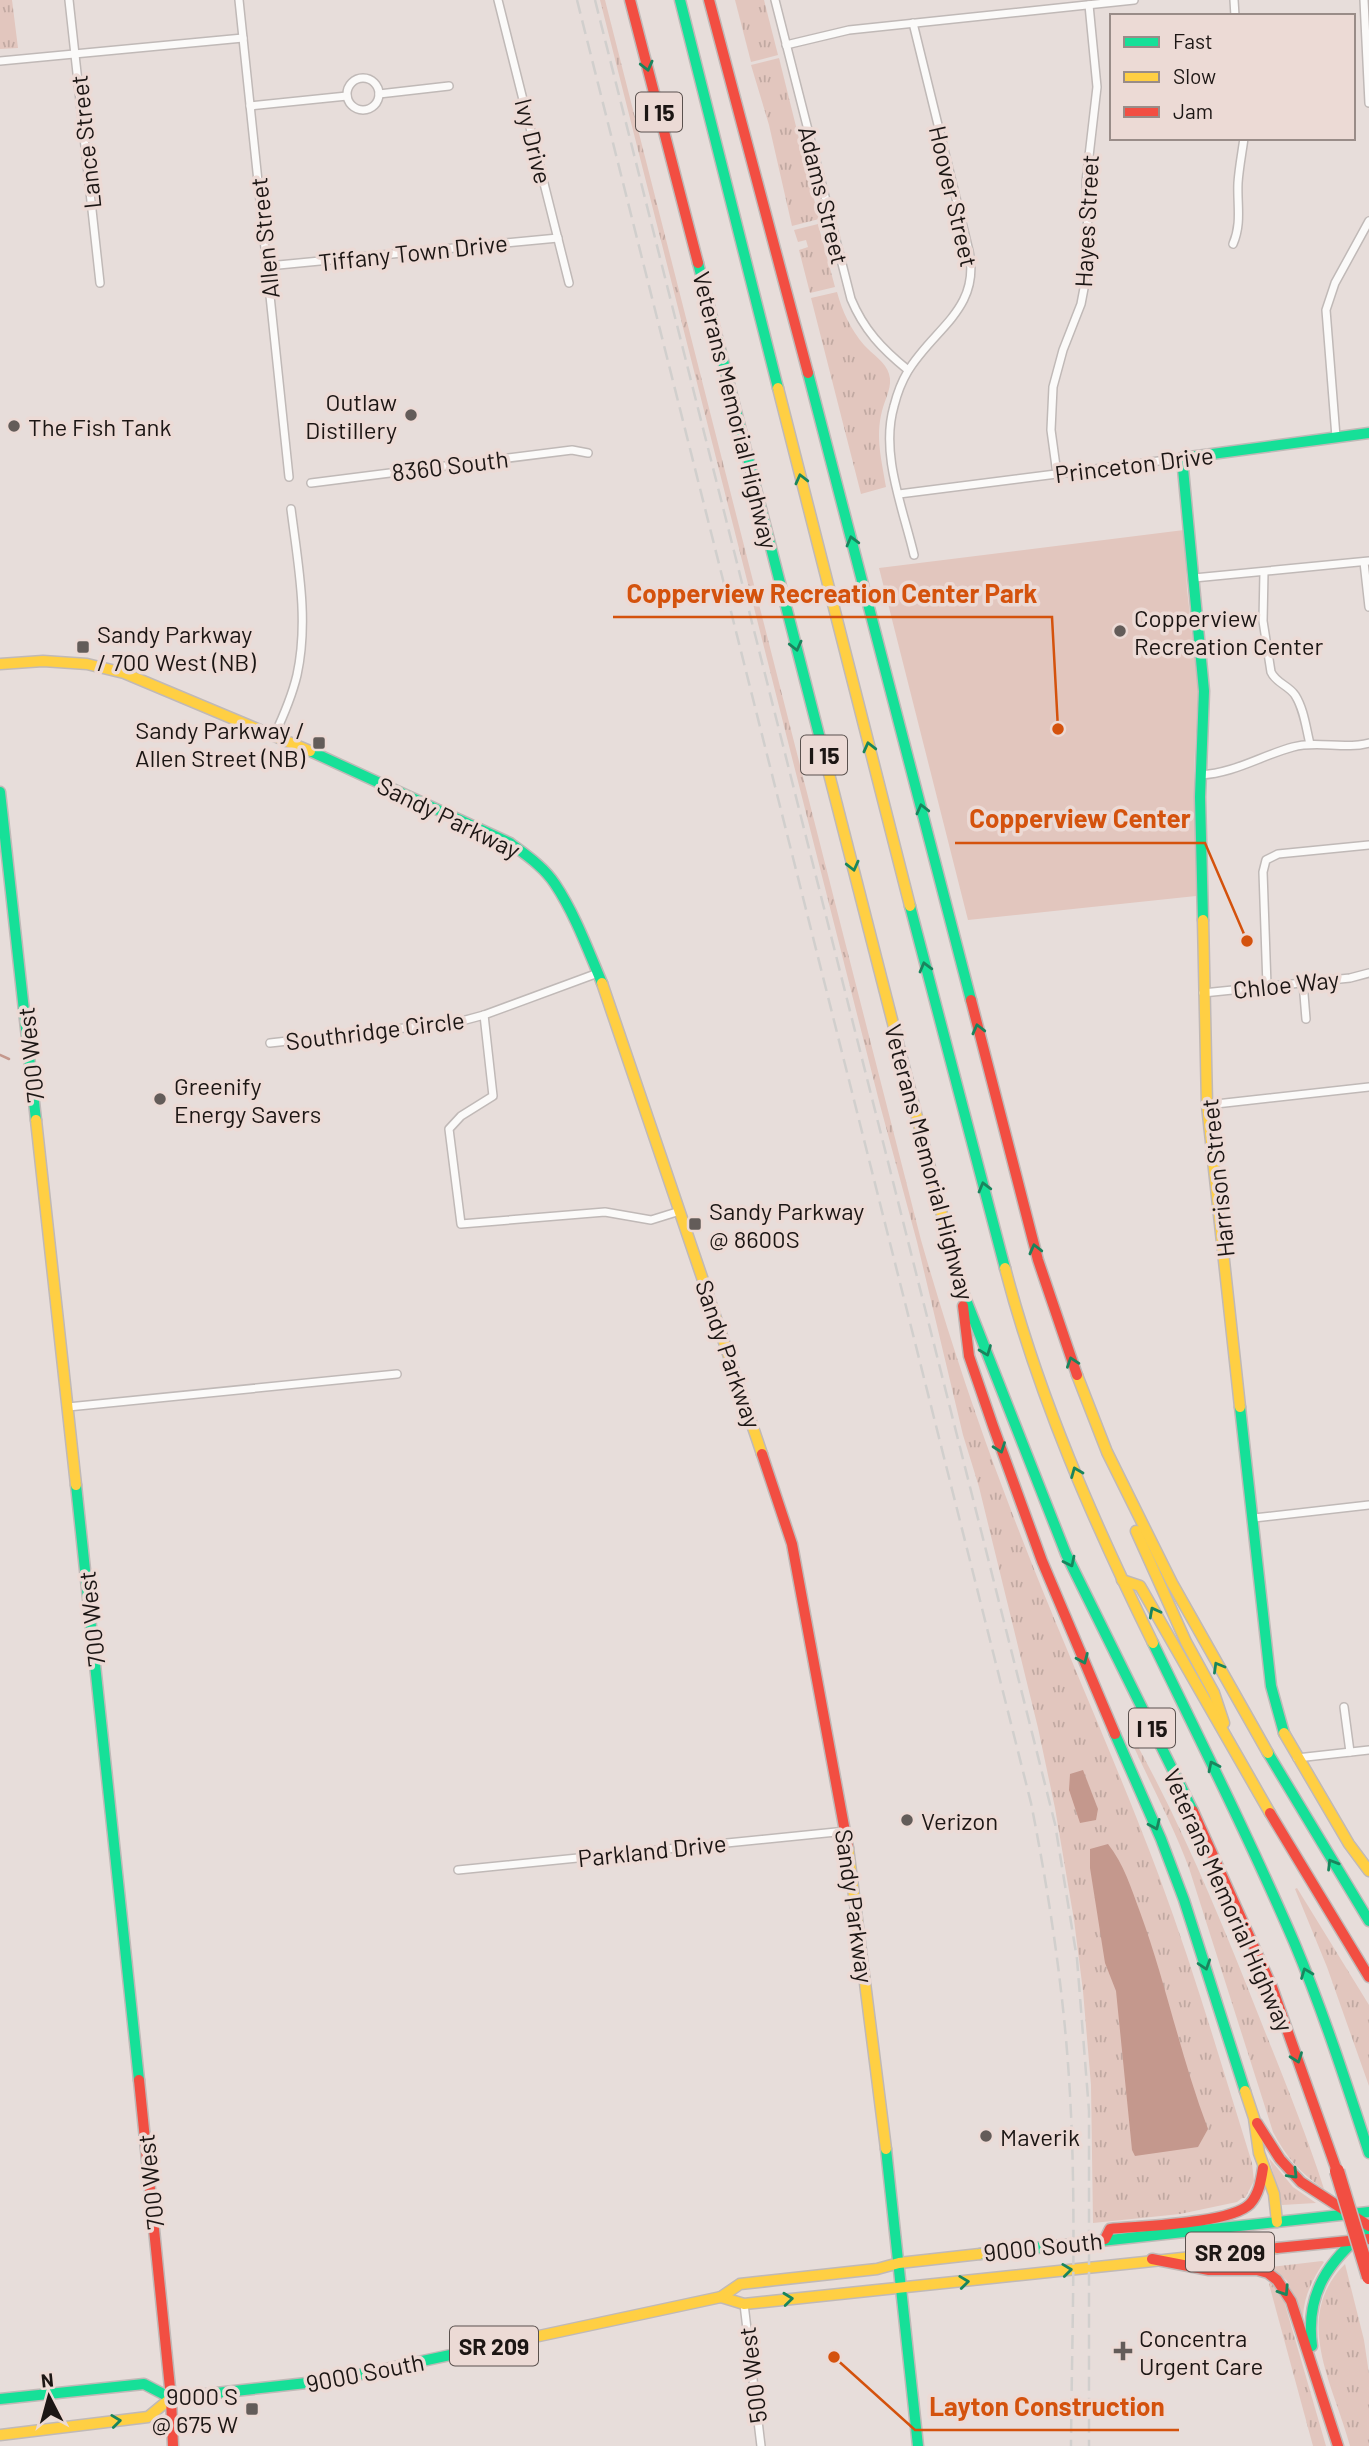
<svg xmlns="http://www.w3.org/2000/svg" width="1369" height="2446" font-family="Barlow,sans-serif">
	<defs>
		<pattern id="grass-tufts" width="24" height="20" patternUnits="userSpaceOnUse" patternTransform="scale(1.75)"><rect width="24" height="20" fill="#e2c6be"/><path d="M3 7l-1-3M5 7V3M7 7l1-3M15 17l-1-3M17 17v-4M19 17l1-3" fill="none" stroke="#c1a9a2"/></pattern>
	</defs>
	<rect width="100%" height="100%" fill="#e7ddda"/>
	<!-- grass -->
	<g fill="url(#grass-tufts)">
		<polygon points="0,0 12,0 18,48 0,49"/>
		<path d="M600,0H605L921,1240C946,1327 974,1413 1006,1497C1054,1625 1111,1748 1159,1876C1194,1970 1222,2067 1252,2163L1254,2181L1245,2198H1242L1237,2202L1180,2214L1093,2223L1091,2085L1083,1991L1074,1920L1055,1808L1038,1728L979,1487L963,1435L917,1242L880,1105Z"/>
		<polygon points="735,0 764,0 778,55 751,62"/>
		<polygon points="779,58 819,219 792,226 769,125 751,65"/>
		<polygon points="818,224 835,287 810,293 799,250 808,247 806,240 798,242 794,230"/>
		<path d="M837,292C842,311 851,330 864,345C872,354 886,362 889,374C893,386 885,399 882,411C875,438 882,461 886,487L861,494L811,298Z"/>
		<path d="M1135,1741C1183,1828 1222,1922 1258,2014C1281,2072 1305,2130 1324,2189C1301,2174 1286,2157 1273,2132L1189,1868C1173,1825 1151,1785 1132,1743Z"/>
		<polygon points="1297,1888 1369,2005 1369,2086 1327,1967 1295,1889"/>
		<polygon points="1269,2158 1293,2187 1316,2203 1282,2205"/>
		<path d="M1322,2261L1324,2262C1312,2280 1304,2296 1303,2317L1287,2281L1271,2267Z"/>
		<path d="M1345,2264L1364,2340L1369,2374V2446H1350C1334,2385 1291,2318 1345,2264Z"/>
		<polygon points="1271,2282 1284,2301 1326,2446 1313,2446 1269,2284"/>
	</g>
	<!-- park -->
	<polygon fill="#e2c6be" points="1184,530 1187,589 1198,688 1194,771 1196,896 968,920 879,568"/>
	<!-- water -->
	<g fill="#c4988d">
		<polygon points="1083,1770 1098,1809 1096,1820 1080,1823 1069,1790 1070,1774"/>
		<path d="M1108,1844C1124,1864 1131,1888 1140,1912C1166,1983 1181,2058 1208,2129L1198,2147L1135,2156L1132,2150L1116,1991L1105,1963L1090,1868V1849Z"/>
	</g>
	<g fill="none" stroke-linecap="round" stroke-linejoin="round">
		<!-- stream -->
		<polyline stroke="#c4988d" stroke-width="2.5" points="0,1055 9,1059"/>
		<defs>
			<g id="street">
				<polyline points="69,0 100,283"/>
				<polyline points="239,0 289,477"/>
				<polyline points="498,0 569,283"/>
				<path d="M775,0L851,299C864,330 882,349 908,370"/>
				<polyline points="1234,0 1235,16"/>
				<polyline points="1364,0 1369,103"/>
				<path d="M913,23L969,251C981,309 934,328 908,371C902,381 897,394 894,406C880,454 903,508 914,555"/>
				<polyline points="786,45 849,30 1134,0"/>
				<polyline points="0,61 243,38"/>
				<circle cx="363" cy="94" r="16"/>
				<polyline points="379,94 449,86"/>
				<polyline points="250,106 347,96"/>
				<path d="M1233,244C1242,223 1237,205 1238,183C1239,168 1242,153 1244,138"/>
				<polyline points="268,266 558,238"/>
				<polyline points="1336,437 1326,310 1335,283 1369,221"/>
				<polyline points="1057,474 1051,430 1053,387 1063,350 1081,304 1089,262 1086,182 1097,87 1089,5"/>
				<polyline points="311,483 572,450 588,453"/>
				<polyline points="899,494 1182,458"/>
				<polyline points="1364,562 1369,607"/>
				<path d="M1264,572L1263,621L1271,672C1276,683 1288,685 1295,695C1304,709 1306,728 1310,744"/>
				<polyline points="1194,578 1369,561"/>
				<path d="M274,736C283,717 292,696 297,675C309,620 298,564 291,509"/>
				<path d="M1200,775C1235,773 1260,756 1293,747C1318,740 1344,750 1369,743"/>
				<polyline points="1303,982 1306,1019"/>
				<polyline points="1267,986 1263,872 1266,860 1278,854 1369,845"/>
				<polyline points="1203,993 1350,978 1369,973"/>
				<polyline points="484,1015 493,1096 461,1116 449,1129 461,1224 605,1212 651,1220 680,1211"/>
				<polyline points="270,1043 458,1022 484,1015 598,973"/>
				<polyline points="1207,1105 1369,1087"/>
				<polyline points="68,1407 397,1374"/>
				<polyline points="1254,1518 1369,1505"/>
				<polyline points="1344,1707 1350,1752"/>
				<polyline points="1297,1758 1369,1750"/>
				<polyline points="458,1870 846,1831"/>
				<polyline points="744,2304 761,2446"/>
			</g>
			<g id="fast">
				<polyline points="680,0 778,388"/>
				<polyline points="698,263 827,766"/>
				<polyline points="808,373 971,1000"/>
				<path d="M310,751L510,843C526,855 544,867 555,884C575,914 588,950 602,983"/>
				<polyline points="0,792 36,1120"/>
				<polyline points="910,906 1005,1268"/>
				<polyline points="1203,920 1200,797 1204,691 1182,458 1369,433"/>
				<polyline points="949,1242 961,1287 1066,1554 1193,1811"/>
				<polyline points="1240,1407 1271,1686 1284,1733"/>
				<polyline points="76,1485 139,2080"/>
				<path d="M1153,1643C1201,1742 1250,1840 1294,1942C1323,2011 1346,2082 1369,2153"/>
				<polyline points="1115,1734 1161,1839 1184,1900 1245,2091"/>
				<polyline points="1268,1753 1369,1921"/>
				<polyline points="886,2149 918,2446"/>
				<polyline points="980,2254 1369,2212"/>
				<path d="M1312,2346C1305,2293 1329,2260 1369,2228"/>
				<polyline points="0,2399 144,2384 171,2398 334,2380 511,2342"/>
			</g>
			<g id="slow">
				<polyline points="778,388 910,906"/>
				<polyline points="0,664 43,661 87,664 124,673 310,751"/>
				<polyline points="827,766 949,1242"/>
				<polyline points="1203,920 1207,1105 1240,1407"/>
				<polyline points="602,983 762,1454"/>
				<polyline points="36,1120 76,1485"/>
				<path d="M1005,1268C1039,1398 1094,1523 1153,1643"/>
				<polyline points="1077,1375 1107,1452 1172,1583 1268,1753"/>
				<polyline points="1136,1531 1186,1642 1214,1693 1224,1723"/>
				<polyline points="1122,1580 1140,1586 1270,1813"/>
				<polyline points="1284,1733 1349,1844 1369,1871"/>
				<polyline points="848,1848 886,2149"/>
				<polyline points="1245,2091 1254,2118 1259,2153 1274,2194 1277,2222"/>
				<polyline points="721,2297 744,2304 1277,2248"/>
				<polyline points="511,2342 721,2297 740,2284 877,2269 899,2263 980,2254"/>
				<polyline points="0,2435 148,2417 171,2398"/>
			</g>
			<g id="jam">
				<polyline points="630,0 698,263"/>
				<polyline points="709,0 808,373"/>
				<polyline points="971,1000 1038,1260 1077,1375"/>
				<polyline points="963,1306 969,1356 993,1426 1042,1561 1115,1734"/>
				<polyline points="762,1454 792,1544 848,1848"/>
				<polyline points="1193,1811 1272,1987 1337,2171"/>
				<polyline points="1270,1813 1369,1977"/>
				<polyline points="139,2080 171,2398 173,2446"/>
				<polyline points="1257,2123 1280,2159 1301,2182 1369,2226"/>
				<path d="M1105,2239L1110,2229C1140,2226 1230,2224 1250,2204C1259,2194 1261,2181 1263,2168"/>
				<polyline points="1277,2248 1369,2239"/>
				<polyline points="1152,2259 1209,2270 1257,2270 1268,2273 1277,2280 1291,2301 1338,2446"/>
			</g>
		</defs>
		<!-- street casing -->
		<use href="#street" stroke="#c0b9b7" stroke-width="10"/>
		<!-- fast casing -->
		<use href="#fast" stroke="#c0b9b7" stroke-width="13"/>
		<!-- slow casing -->
		<use href="#slow" stroke="#c0b9b7" stroke-width="13"/>
		<!-- jam casing -->
		<use href="#jam" stroke="#c0b9b7" stroke-width="13"/>
		<!-- street -->
		<use href="#street" stroke="#fbfaf9" stroke-width="7"/>
		<!-- fast -->
		<use href="#fast" stroke="#16e098" stroke-width="10"/>
		<!-- slow -->
		<use href="#slow" stroke="#ffcf43" stroke-width="10"/>
		<!-- jam -->
		<use href="#jam" stroke="#f24e42" stroke-width="10"/>
		<!-- rail -->
		<g stroke="#d1cfcd" stroke-width="2.5" stroke-dasharray="14 7" stroke-linecap="butt">
			<path d="M577,0L1031,1803C1049,1894 1063,1986 1069,2078C1077,2200 1072,2324 1071,2446"/>
			<polyline points="595,0 1055,1824 1077,1959 1089,2111 1089,2446"/>
		</g>
		<defs>
			<polyline id="jam-bridge" points="1337,2171 1369,2277"/>
		</defs>
		<!-- jam-bridge casing -->
		<use href="#jam-bridge" stroke="#c0bcba" stroke-width="17" stroke-linecap="butt"/>
		<!-- jam-bridge -->
		<use href="#jam-bridge" stroke="#f24e42" stroke-width="14"/>
	</g>
	<!-- one-way arrows -->
	<defs><path id="oneway-chevron" d="M-2-3.5L2.5 0L-2 3.5" fill="none" stroke-width="1.6" stroke-linecap="round" stroke-linejoin="round" transform="scale(1.75)"/></defs>
	<g stroke="#19855d">
		<use href="#oneway-chevron" transform="translate(647 66) rotate(76)"/>
		<use href="#oneway-chevron" transform="translate(801 479) rotate(-104)"/>
		<use href="#oneway-chevron" transform="translate(852 541) rotate(-105)"/>
		<use href="#oneway-chevron" transform="translate(796 646) rotate(76)"/>
		<use href="#oneway-chevron" transform="translate(869 747) rotate(-104)"/>
		<use href="#oneway-chevron" transform="translate(922 809) rotate(-104)"/>
		<use href="#oneway-chevron" transform="translate(853 866) rotate(76)"/>
		<use href="#oneway-chevron" transform="translate(925 967) rotate(-105)"/>
		<use href="#oneway-chevron" transform="translate(978 1029) rotate(-104)"/>
		<use href="#oneway-chevron" transform="translate(984 1187) rotate(-105)"/>
		<use href="#oneway-chevron" transform="translate(1035 1249) rotate(-104)"/>
		<use href="#oneway-chevron" transform="translate(986 1351) rotate(69)"/>
		<use href="#oneway-chevron" transform="translate(1072 1362) rotate(-109)"/>
		<use href="#oneway-chevron" transform="translate(1000 1448) rotate(70)"/>
		<use href="#oneway-chevron" transform="translate(1076 1472) rotate(-112)"/>
		<use href="#oneway-chevron" transform="translate(1070 1562) rotate(64)"/>
		<use href="#oneway-chevron" transform="translate(1154 1612) rotate(-118)"/>
		<use href="#oneway-chevron" transform="translate(1083 1659) rotate(67)"/>
		<use href="#oneway-chevron" transform="translate(1218 1667) rotate(-120)"/>
		<use href="#oneway-chevron" transform="translate(1213 1766) rotate(-116)"/>
		<use href="#oneway-chevron" transform="translate(1155 1825) rotate(66)"/>
		<use href="#oneway-chevron" transform="translate(1332 1864) rotate(-121)"/>
		<use href="#oneway-chevron" transform="translate(1205 1965) rotate(72)"/>
		<use href="#oneway-chevron" transform="translate(1306 1973) rotate(-111)"/>
		<use href="#oneway-chevron" transform="translate(1297 2058) rotate(70)"/>
		<use href="#oneway-chevron" transform="translate(1293 2174) rotate(46)"/>
		<use href="#oneway-chevron" transform="translate(1067 2270) rotate(-7)"/>
		<use href="#oneway-chevron" transform="translate(964 2282) rotate(-7)"/>
		<use href="#oneway-chevron" transform="translate(1284 2291) rotate(57)"/>
		<use href="#oneway-chevron" transform="translate(788 2299) rotate(-6)"/>
		<use href="#oneway-chevron" transform="translate(116 2421) rotate(-7)"/>
	</g>
	<!-- markers -->
	<g fill="#635c59" stroke="#ecdad5" stroke-width="2.5">
		<circle cx="411" cy="415" r="7"/>
		<circle cx="14" cy="426" r="7"/>
		<circle cx="1120" cy="631" r="7"/>
		<rect x="76" y="640" width="14" height="14" rx="3.5"/>
		<rect x="312" y="736" width="14" height="14" rx="3.5"/>
		<circle cx="160" cy="1099" r="7"/>
		<rect x="688" y="1217" width="14" height="14" rx="3.5"/>
		<circle cx="907" cy="1820" r="7"/>
		<circle cx="986" cy="2136" r="7"/>
		<path d="M1119.5 2340.5h7v7h7v7h-7v7h-7v-7h-7v-7h7z"/>
		<rect x="245" y="2402" width="14" height="14" rx="3.5"/>
	</g>
	<g text-anchor="middle" dominant-baseline="central" stroke-width="7" stroke-linejoin="round" paint-order="stroke">
		<!-- shield labels -->
		<g fill="#ecdad5" stroke="#5a514e" stroke-width="2">
			<rect x="636" y="92.5" width="46" height="39" rx="5"/>
			<rect x="801" y="735.5" width="46" height="39" rx="5"/>
			<rect x="1129" y="1708.5" width="46" height="39" rx="5"/>
			<rect x="1186" y="2232.5" width="88" height="39" rx="5"/>
			<rect x="450" y="2326.5" width="88" height="39" rx="5"/>
		</g>
		<g font-size="23" font-weight="bold" fill="#1c1614">
			<text x="659" y="112">I 15</text>
			<text x="824" y="755">I 15</text>
			<text x="1152" y="1728">I 15</text>
			<text x="1230" y="2252">SR 209</text>
			<text x="494" y="2346">SR 209</text>
		</g>
		<!-- street labels -->
		<g font-size="24" fill="#1c1614" stroke="#ecdad5">
			<text transform="translate(534 141) rotate(76)">Ivy Drive</text>
			<text transform="translate(85 142) rotate(-96)">Lance Street</text>
			<text transform="translate(824 195) rotate(76)">Adams Street</text>
			<text transform="translate(954 196) rotate(77)">Hoover Street</text>
			<text transform="translate(1086 221) rotate(-87)">Hayes Street</text>
			<text transform="translate(264 238) rotate(-96)">Allen Street</text>
			<text transform="translate(413 252) rotate(-6)">Tiffany Town Drive</text>
			<text transform="translate(736 410) rotate(76)">Veterans Memorial Highway</text>
			<text transform="translate(1134 464) rotate(-7)">Princeton Drive</text>
			<text transform="translate(450 465) rotate(-7)">8360 South</text>
			<text transform="translate(449 817) rotate(26)">Sandy Parkway</text>
			<text transform="translate(1286 984) rotate(-6)">Chloe Way</text>
			<text transform="translate(375 1030) rotate(-7)">Southridge Circle</text>
			<text transform="translate(30 1055) rotate(-96)">700 West</text>
			<text transform="translate(930 1162) rotate(75)">Veterans Memorial Highway</text>
			<text transform="translate(1217 1178) rotate(-96)">Harrison Street</text>
			<text transform="translate(729 1354) rotate(71)">Sandy Parkway</text>
			<text transform="translate(91 1619) rotate(-96)">700 West</text>
			<text transform="translate(652 1850) rotate(-6)">Parkland Drive</text>
			<text transform="translate(1229 1900) rotate(66)">Veterans Memorial Highway</text>
			<text transform="translate(855 1906) rotate(82)">Sandy Parkway</text>
			<text transform="translate(150 2182) rotate(-96)">700 West</text>
			<text transform="translate(1043 2246) rotate(-6)">9000 South</text>
			<text transform="translate(365 2372) rotate(-11)">9000 South</text>
			<text transform="translate(752 2375) rotate(-97)">500 West</text>
		</g>
		<!-- poi labels -->
		<g font-size="24" fill="#1c1614" stroke="#ecdad5" text-anchor="start">
			<text x="397" y="401" text-anchor="end">Outlaw<tspan x="397" dy="28">Distillery</tspan></text>
			<text x="28" y="426">The Fish Tank</text>
			<text x="1134" y="617">Copperview<tspan x="1134" dy="28">Recreation Center</tspan></text>
			<text x="97" y="633">Sandy Parkway<tspan x="97" dy="28">/ 700 West (NB)</tspan></text>
			<text x="305" y="729" text-anchor="end">Sandy Parkway /<tspan x="305" dy="28">Allen Street (NB)</tspan></text>
			<text x="174" y="1085">Greenify<tspan x="174" dy="28">Energy Savers</tspan></text>
			<text x="709" y="1210">Sandy Parkway<tspan x="709" dy="28">@ 8600S</tspan></text>
			<text x="921" y="1820">Verizon</text>
			<text x="1000" y="2136">Maverik</text>
			<text x="1139" y="2337">Concentra<tspan x="1139" dy="28">Urgent Care</tspan></text>
			<text x="238" y="2395" text-anchor="end">9000 S<tspan x="238" dy="28">@ 675 W</tspan></text>
		</g>
	</g>
	<!-- callouts -->
	<path fill="none" stroke="#d4520d" stroke-width="2.5" d="M1058 729L1052 617H613M1247 941L1205 843H955M834 2357L915 2430H1179"/>
	<g fill="#d4520d" stroke="#ecdad5" stroke-width="2.5">
		<circle cx="1058" cy="729" r="7"/>
		<circle cx="1247" cy="941" r="7"/>
		<circle cx="834" cy="2357" r="7"/>
	</g>
	<g font-size="26" text-anchor="middle" font-weight="bold" fill="#d4520d" stroke="#ecdad5" stroke-width="7" stroke-linejoin="round" paint-order="stroke">
		<text x="832" y="603">Copperview Recreation Center Park</text>
		<text x="1080" y="828">Copperview Center</text>
		<text x="1047" y="2416">Layton Construction</text>
	</g>
	<!-- legend -->
	<rect x="1110" y="14" width="245" height="126" fill="#ecdad5" stroke="#998c88" stroke-width="2"/>
	<rect x="1124" y="37" width="35" height="10" fill="#16e098" stroke="#998c88" stroke-width="2"/>
	<text x="1173" y="49" font-size="21" fill="#1c1614">Fast</text>
	<rect x="1124" y="72" width="35" height="10" fill="#ffcf43" stroke="#998c88" stroke-width="2"/>
	<text x="1173" y="84" font-size="21" fill="#1c1614">Slow</text>
	<rect x="1124" y="107" width="35" height="10" fill="#f24e42" stroke="#998c88" stroke-width="2"/>
	<text x="1173" y="119" font-size="21" fill="#1c1614">Jam</text>
	<!-- north arrow -->
	<g transform="translate(49 2397) rotate(354)" stroke="#ecdad5" stroke-width="5" paint-order="stroke">
	<path d="M0-5L12 26L0 18L-12 26Z" fill="#1c1614"/>
	<text y="-10" font-size="19" font-weight="bold" text-anchor="middle" fill="#1c1614">N</text>
	</g>
</svg>
